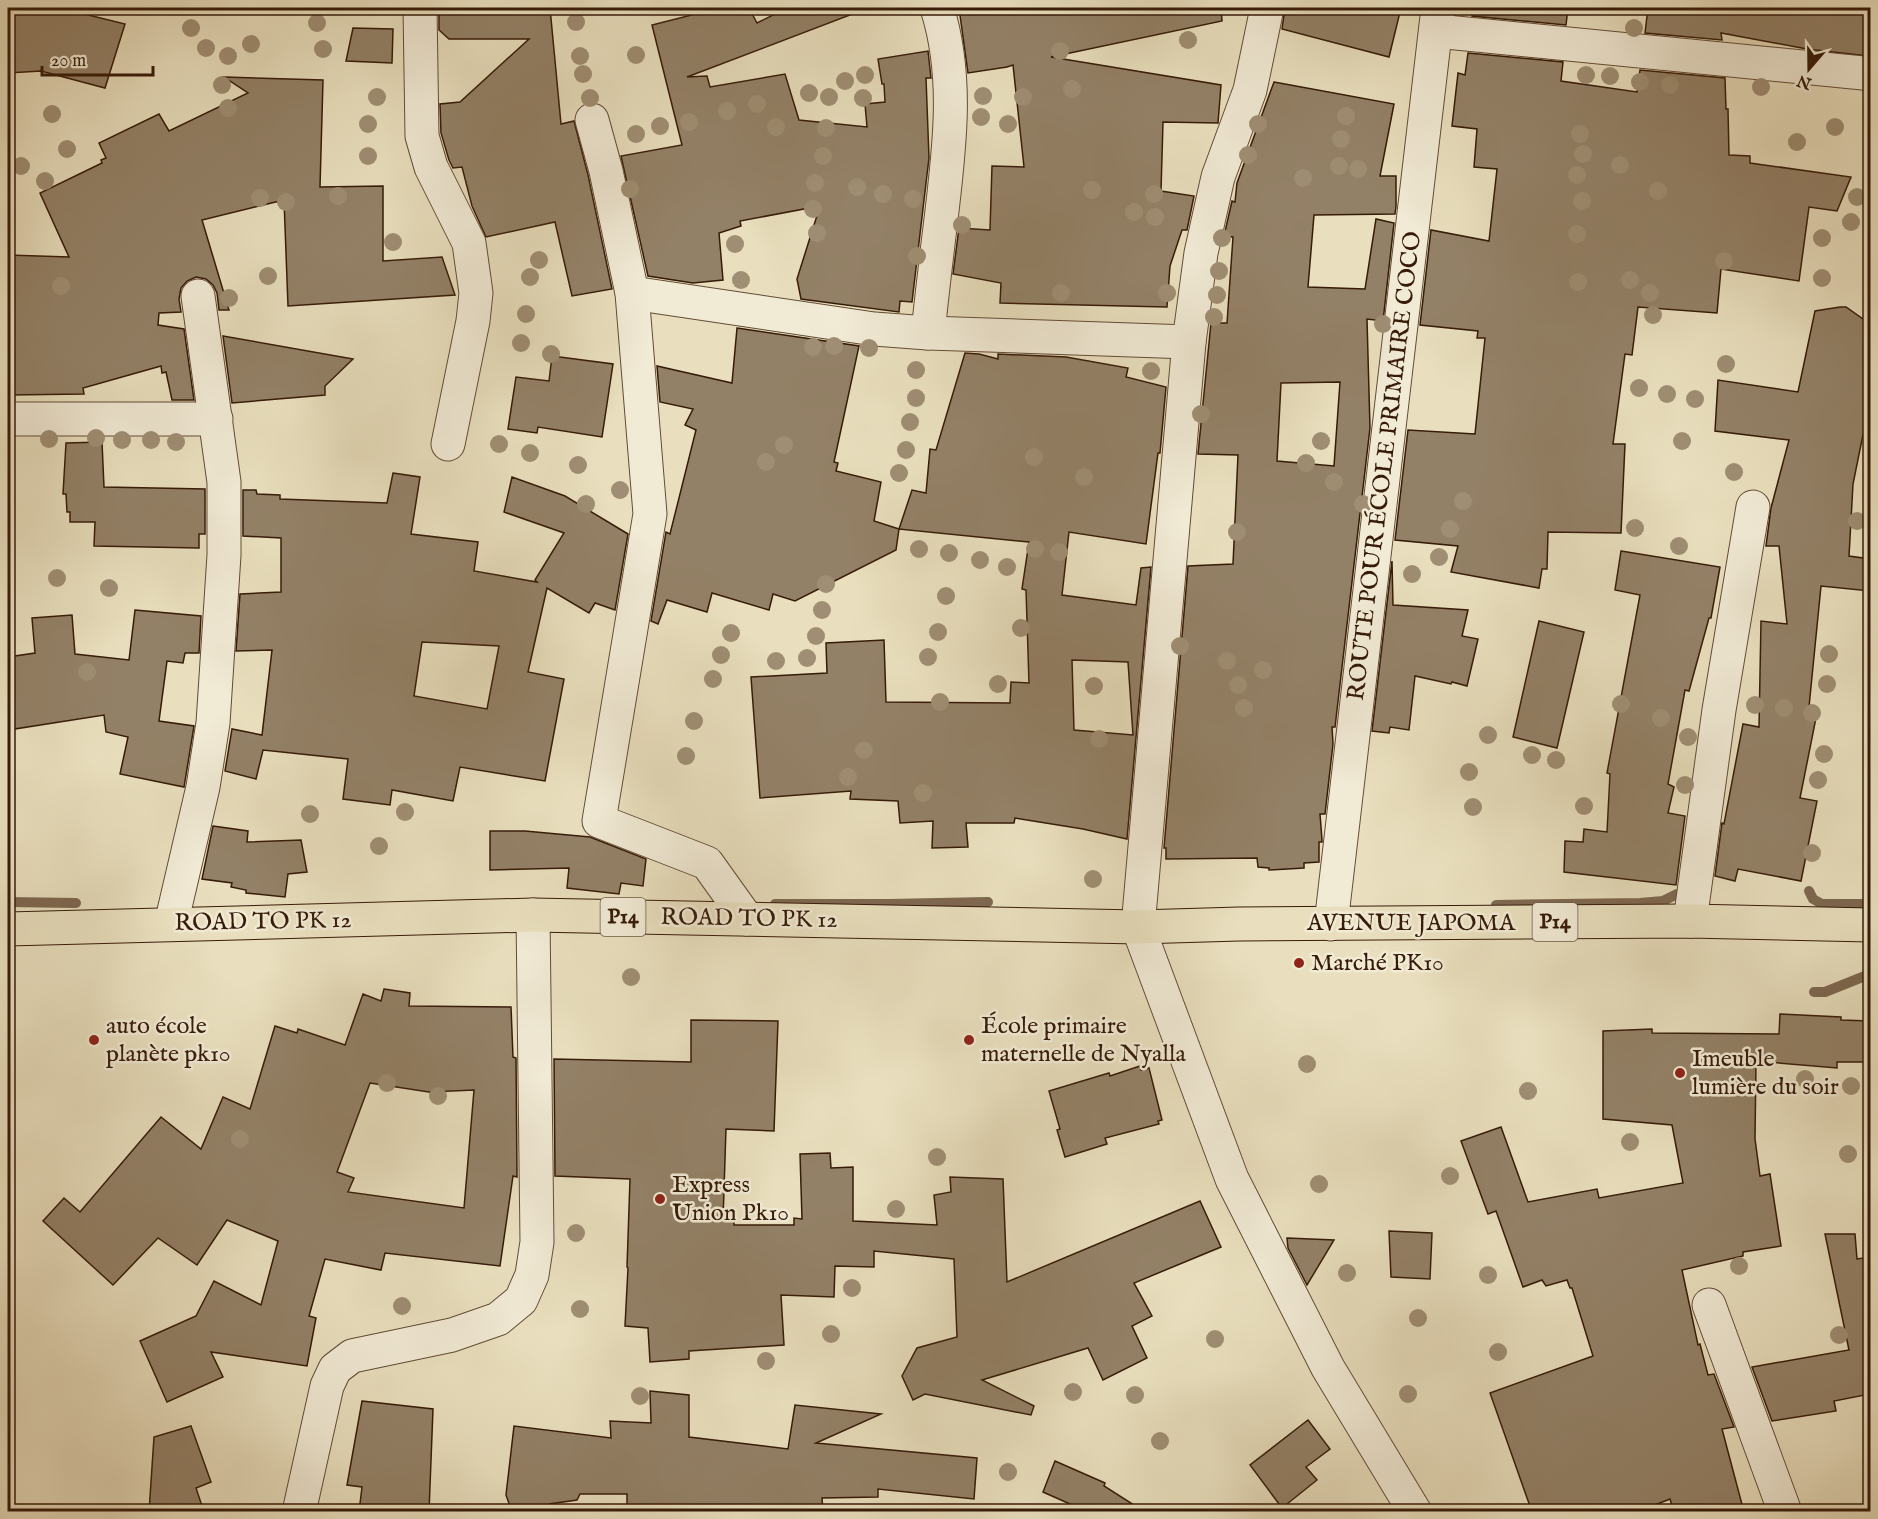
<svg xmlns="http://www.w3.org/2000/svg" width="1878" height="1519" font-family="'IM FELL English',serif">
	<rect width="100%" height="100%" fill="#e9dfbe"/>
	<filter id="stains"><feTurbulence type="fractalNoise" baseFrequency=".00333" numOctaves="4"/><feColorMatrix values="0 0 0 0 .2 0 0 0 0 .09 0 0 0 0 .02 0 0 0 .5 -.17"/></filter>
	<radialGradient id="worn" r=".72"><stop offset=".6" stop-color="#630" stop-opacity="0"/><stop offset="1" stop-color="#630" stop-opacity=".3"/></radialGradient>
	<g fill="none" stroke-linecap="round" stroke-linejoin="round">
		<!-- stream -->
		<g stroke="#7d6850" stroke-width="10">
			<polyline points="1809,891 1813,899 1822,904 1870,904"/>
			<polyline points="8,902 76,903"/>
			<polyline points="775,904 890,904 988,902"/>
			<polyline points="1496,905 1640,903 1663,901 1677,894"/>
			<polyline points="1814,992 1825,992 1870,974"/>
		</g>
	</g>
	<!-- building -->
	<g fill="#938167" stroke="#361b08" stroke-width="1.5" fill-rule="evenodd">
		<polygon points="8,8 60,8 125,24 105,88 41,71 8,73"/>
		<polygon points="439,8 550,8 561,124 574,121 588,175 612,289 572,296 555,222 486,237 472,206 462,167 453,168 449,160 441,133 440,104 460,102 529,39 449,39 439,30"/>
		<polygon points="719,8 749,8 757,23 787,8 863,8 863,10 687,77 707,76 710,87 785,74 799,120 867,127 865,104 885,102 884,84 882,84 878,59 928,51 931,78 926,78 929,158 926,183 912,302 900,301 899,312 801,299 797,279 820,206 740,221 741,226 719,233 723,280 693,283 648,276 621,156 682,145 652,25"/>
		<polygon points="959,8 1221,8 1222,21 1051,57 1221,85 1218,123 1163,122 1161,191 1194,196 1187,230 1182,230 1170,266 1167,307 1000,303 1001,283 953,274 959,228 990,230 992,166 1024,167 1013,65 1007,67 968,73"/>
		<polygon points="1285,8 1401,8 1389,57 1282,29"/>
		<polygon points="1473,8 1568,8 1566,25 1472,16"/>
		<polygon points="1648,8 1870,8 1868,56 1807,49 1721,33 1722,40 1645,33"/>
		<polygon points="353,28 393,29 392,63 346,61"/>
		<polygon points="1468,53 1563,62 1561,81 1637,92 1640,70 1725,78 1726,109 1728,109 1729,155 1750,156 1750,163 1851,177 1837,211 1809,207 1799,281 1721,269 1717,313 1638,307 1632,355 1625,354 1613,444 1625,444 1621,533 1548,532 1547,569 1542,569 1539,588 1451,572 1458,546 1395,540 1408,430 1475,434 1485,338 1477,338 1478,331 1420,325 1431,230 1489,241 1497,169 1474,167 1477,129 1452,126 1458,73 1465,75"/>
		<polygon points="224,77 323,80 320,187 383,186 383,261 442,257 455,295 288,306 284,200 202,220 229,310 219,310 217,293 213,285 206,279 196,277 187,281 181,288 179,299 181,312 159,313 158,325 184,329 194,400 172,400 166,372 162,373 161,366 83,388 84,394 8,395 8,255 69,257 40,193 102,163 101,160 106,158 99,143 159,114 169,131 248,93"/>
		<path d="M1274,82L1394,104L1380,176H1396V206L1395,214L1314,215L1308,287L1365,289L1376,219L1394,223L1383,321L1367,319L1370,428L1335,727H1332L1333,744L1325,814H1320L1322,840V842H1319V862L1304,863V868L1269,870V868L1258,867L1257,858L1166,859V848H1164L1188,566L1233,564L1238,455L1198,454L1211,323H1227L1233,237L1224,236L1232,201L1235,202L1237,183ZM1340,382L1334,466L1277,461L1281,383Z"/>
		<polygon points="1840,307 1846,307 1870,324 1870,366 1866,389 1870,391 1870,400 1853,484 1849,556 1870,559 1870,591 1821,586 1808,717 1816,718 1800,798 1817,801 1801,881 1738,869 1735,881 1715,876 1722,823 1724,824 1743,724 1759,727 1761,621 1787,624 1779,546 1766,546 1771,508 1789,440 1715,431 1718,380 1798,392 1815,311"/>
		<path d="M737,328L859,346L834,462L838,463L836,471L881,482L874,521L899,529L912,490L926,493L930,449L936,450L965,353L979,354L998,359V354L1066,357L1128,368L1126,377L1166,387L1160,453H1158L1146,544L1069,532L1062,595L1136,605L1141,568L1151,567L1127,839L1083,829L1015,818L1014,823H966L968,847L932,848L933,821L900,823L898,801L850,799L851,791L760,798L751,677L827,673L826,643L884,640L886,702L1010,703L1011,682L1029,683L1026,590L1022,589L1029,542L899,529L896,550L795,601L773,594L769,610L712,593L707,612L667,600L658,624L651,621L666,532L670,534L696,430L685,425L693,409L660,402L657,366L732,383ZM1072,660L1128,662L1133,735L1074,730Z"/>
		<polygon points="223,336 353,359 325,386 325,395 232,403"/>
		<polygon points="552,356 613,364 602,437 538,427 537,433 508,429 516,377 549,381"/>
		<polygon points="102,442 104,487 205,489 205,534 199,534 199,548 94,546 95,522 70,522 70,512 67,512 66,494 63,494 66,443"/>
		<path d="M393,473L420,477L411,534L478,542L474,571L537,582L535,580L564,533L504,512L512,477L565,496L628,534L615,610L595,603L589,613L547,588L528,672L564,679L545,781L460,767L453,801L392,790L390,805L343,799L348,759L263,750L256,779L225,771L232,729L262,735L272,650L236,651L240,594L281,592V538L243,536V490H256L257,494L280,495V499L387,503ZM422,642L499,646L487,709L414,696Z"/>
		<polygon points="1621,551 1720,567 1711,618 1709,618 1689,691 1685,690 1668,784 1674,787 1668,813 1685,816 1676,885 1564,872 1565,841 1583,842 1584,829 1607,832 1610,774 1607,773 1640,595 1615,590"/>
		<polygon points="1392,561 1393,605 1468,610 1462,636 1478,639 1467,686 1452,682 1451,684 1415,676 1409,730 1390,727 1389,733 1372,731"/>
		<polygon points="135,610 201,616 199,653 185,653 183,663 167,661 159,721 194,726 184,787 120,774 128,737 106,732 104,715 8,730 8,657 35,653 32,618 72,615 75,654 129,660"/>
		<polygon points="1539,621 1584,632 1557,748 1513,737"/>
		<polygon points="213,826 248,831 247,842 301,840 307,872 288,874 285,897 246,893 246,890 231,887 232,883 202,879"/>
		<polygon points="490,831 525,831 590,837 646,859 643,886 621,883 619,894 567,888 569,868 490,870"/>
		<path d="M384,989L410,993L409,1006L511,1007L513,1057L516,1058L517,1177L513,1176L500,1266L385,1253L381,1270L325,1259L309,1316L316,1318L307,1366L211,1352L223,1377L167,1402L140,1341L196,1316L214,1281L261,1305L278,1241L227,1220L197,1265L158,1238L113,1285L43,1221L64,1198L80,1212L161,1117L201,1149L223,1097L250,1109L275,1026L297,1033L298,1029L345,1045L363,994L381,1001ZM370,1083L429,1092L474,1090L464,1208L348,1192L354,1178L337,1172Z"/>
		<polygon points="1780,1014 1841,1017 1841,1020 1870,1021 1870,1062 1837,1062 1837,1068 1756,1061 1755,1139 1760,1176 1770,1174 1781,1246 1743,1252 1743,1256 1682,1270 1698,1345 1700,1344 1708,1375 1714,1374 1734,1427 1722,1429 1744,1512 1674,1512 1670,1499 1637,1512 1532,1512 1490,1393 1593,1356 1572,1288 1570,1288 1567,1280 1546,1286 1542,1280 1523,1287 1496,1211 1488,1214 1461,1141 1501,1127 1528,1202 1597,1189 1599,1198 1683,1183 1672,1125 1603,1119 1603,1031 1652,1029 1652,1033 1779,1034"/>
		<polygon points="691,1020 778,1021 774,1131 726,1129 723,1220 734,1221 734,1225 794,1225 794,1218 802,1219 800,1154 830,1153 831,1168 853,1167 853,1221 937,1225 934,1195 951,1192 950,1177 1003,1179 1007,1282 1200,1201 1221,1247 1134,1283 1152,1316 1132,1326 1147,1358 1103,1380 1088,1348 982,1380 1034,1406 1031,1415 925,1394 913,1400 902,1376 917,1348 957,1337 954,1259 874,1251 874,1267 835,1266 834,1297 781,1295 784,1345 689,1351 689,1359 650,1362 648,1328 625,1326 628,1268 627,1267 630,1179 555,1176 554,1059 691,1062"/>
		<polygon points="1140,1066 1141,1070 1149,1068 1162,1120 1158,1121 1159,1124 1105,1138 1107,1144 1065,1157 1057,1130 1060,1129 1049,1091 1109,1073 1110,1076"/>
		<polygon points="1389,1231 1432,1233 1430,1279 1391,1277"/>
		<polygon points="1825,1234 1855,1234 1857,1259 1870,1257 1870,1394 1834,1401 1836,1411 1772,1421 1752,1367 1849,1350"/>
		<polygon points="1287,1238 1334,1240 1307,1285 1288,1248"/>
		<polygon points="650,1391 689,1395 689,1437 788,1449 795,1405 881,1414 816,1443 977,1458 974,1499 878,1489 878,1497 822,1498 823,1512 627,1512 627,1494 580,1494 577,1500 549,1504 545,1512 512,1512 506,1495 514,1426 611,1438 610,1421 651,1423"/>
		<polygon points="362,1401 433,1409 429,1512 359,1512 362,1487 347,1485"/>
		<polygon points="1308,1420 1330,1449 1306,1467 1317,1480 1282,1508 1250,1465"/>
		<polygon points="191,1426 211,1482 196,1488 204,1512 149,1512 154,1437"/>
		<polygon points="1055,1461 1105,1483 1104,1486 1145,1512 1088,1512 1043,1492"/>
	</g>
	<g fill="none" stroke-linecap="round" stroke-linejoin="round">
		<defs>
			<g id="street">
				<polyline points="420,8 422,136 431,167 469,243 476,293 473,321 448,444"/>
				<polyline points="1267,8 1250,90 1218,177 1201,253 1189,342 1138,927 1232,1179 1328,1368 1415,1512"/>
				<polyline points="1436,31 1863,73"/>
				<polyline points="592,120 606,171 632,293 650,514 599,821 707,863 747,919"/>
				<polyline points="632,293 874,329 928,333 1189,342"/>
				<path d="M928,333C932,293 937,252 942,211C950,143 958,74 937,8"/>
				<polyline points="8,419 216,419"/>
				<polyline points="1690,921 1719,710 1753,507"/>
				<polyline points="171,924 203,787 213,723 224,555 224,482 198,296"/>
				<polyline points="1331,924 1438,8"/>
				<polyline points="1709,1305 1785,1512"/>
				<polyline points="299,1512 327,1386 335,1369 352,1356 452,1335 498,1319 521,1300 532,1275 537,1242 533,915"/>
			</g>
			<polyline id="primary" points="8,929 533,915 1138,927 1239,924 1690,921 1870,925"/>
		</defs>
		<!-- street casing -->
		<use href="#street" stroke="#634c36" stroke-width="35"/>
		<!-- primary casing -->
		<use href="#primary" stroke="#361b08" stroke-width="35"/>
		<!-- street -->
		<use href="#street" stroke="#f1ead5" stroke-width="33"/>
		<!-- primary -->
		<use href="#primary" stroke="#e9dfbe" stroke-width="33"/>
	</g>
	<!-- trees -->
	<g fill="#9f8e73">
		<circle cx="576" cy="22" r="9"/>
		<circle cx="317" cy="23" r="9"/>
		<circle cx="191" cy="28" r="9"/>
		<circle cx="1634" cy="28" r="9"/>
		<circle cx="1188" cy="40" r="9"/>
		<circle cx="251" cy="44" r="9"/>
		<circle cx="206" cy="48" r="9"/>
		<circle cx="323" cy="49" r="9"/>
		<circle cx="1060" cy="51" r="9"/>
		<circle cx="636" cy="55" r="9"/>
		<circle cx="228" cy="56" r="9"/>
		<circle cx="580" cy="56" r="9"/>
		<circle cx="583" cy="74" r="9"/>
		<circle cx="865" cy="75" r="9"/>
		<circle cx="1586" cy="75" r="9"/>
		<circle cx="1610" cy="76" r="9"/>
		<circle cx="845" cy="81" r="9"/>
		<circle cx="1640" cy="82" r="9"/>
		<circle cx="222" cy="85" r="9"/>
		<circle cx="1670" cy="85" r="9"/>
		<circle cx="1761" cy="87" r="9"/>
		<circle cx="1072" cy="89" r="9"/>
		<circle cx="809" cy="93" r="9"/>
		<circle cx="983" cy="96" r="9"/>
		<circle cx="377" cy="97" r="9"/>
		<circle cx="829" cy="97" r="9"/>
		<circle cx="1023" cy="97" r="9"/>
		<circle cx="590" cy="98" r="9"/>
		<circle cx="863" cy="98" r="9"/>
		<circle cx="757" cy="104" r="9"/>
		<circle cx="228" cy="108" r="9"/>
		<circle cx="727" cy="111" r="9"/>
		<circle cx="52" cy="114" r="9"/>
		<circle cx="1346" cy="116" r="9"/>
		<circle cx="981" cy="117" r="9"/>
		<circle cx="689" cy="122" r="9"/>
		<circle cx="368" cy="124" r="9"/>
		<circle cx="1008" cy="124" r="9"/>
		<circle cx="1258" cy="124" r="9"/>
		<circle cx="660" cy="126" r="9"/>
		<circle cx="776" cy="127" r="9"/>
		<circle cx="1835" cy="127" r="9"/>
		<circle cx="826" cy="128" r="9"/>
		<circle cx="636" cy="134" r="9"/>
		<circle cx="1580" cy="134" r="9"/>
		<circle cx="1341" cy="139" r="9"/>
		<circle cx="1797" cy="142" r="9"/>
		<circle cx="67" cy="149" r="9"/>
		<circle cx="1583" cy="154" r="9"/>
		<circle cx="1248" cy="155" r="9"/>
		<circle cx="368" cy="156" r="9"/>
		<circle cx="823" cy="156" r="9"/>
		<circle cx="1620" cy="165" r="9"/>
		<circle cx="21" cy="166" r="9"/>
		<circle cx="1339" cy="166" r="9"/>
		<circle cx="1358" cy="169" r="9"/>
		<circle cx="1577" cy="175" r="9"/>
		<circle cx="1303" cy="178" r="9"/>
		<circle cx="45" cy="181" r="9"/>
		<circle cx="815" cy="183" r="9"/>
		<circle cx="857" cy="187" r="9"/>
		<circle cx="630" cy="189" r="9"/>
		<circle cx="1092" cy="190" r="9"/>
		<circle cx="1658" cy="191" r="9"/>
		<circle cx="883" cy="194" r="9"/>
		<circle cx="1154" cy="194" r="9"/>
		<circle cx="338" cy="196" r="9"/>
		<circle cx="1857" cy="197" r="9"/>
		<circle cx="260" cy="198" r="9"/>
		<circle cx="913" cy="199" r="9"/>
		<circle cx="1582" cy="201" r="9"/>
		<circle cx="286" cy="202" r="9"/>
		<circle cx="813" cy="209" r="9"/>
		<circle cx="1134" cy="212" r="9"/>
		<circle cx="1155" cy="217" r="9"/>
		<circle cx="1851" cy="222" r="9"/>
		<circle cx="962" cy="225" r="9"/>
		<circle cx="817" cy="233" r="9"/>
		<circle cx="1577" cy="234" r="9"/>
		<circle cx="1222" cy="238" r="9"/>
		<circle cx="1822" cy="238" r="9"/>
		<circle cx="393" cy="242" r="9"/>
		<circle cx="735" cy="244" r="9"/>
		<circle cx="917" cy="256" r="9"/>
		<circle cx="539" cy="260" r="9"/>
		<circle cx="1724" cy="261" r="9"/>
		<circle cx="1219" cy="271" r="9"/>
		<circle cx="268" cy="276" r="9"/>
		<circle cx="530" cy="277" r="9"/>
		<circle cx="1822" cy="278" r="9"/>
		<circle cx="741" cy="280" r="9"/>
		<circle cx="1630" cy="280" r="9"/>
		<circle cx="1578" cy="282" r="9"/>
		<circle cx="61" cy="286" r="9"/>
		<circle cx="1061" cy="293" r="9"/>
		<circle cx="1167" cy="293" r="9"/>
		<circle cx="1650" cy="293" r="9"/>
		<circle cx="1217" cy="295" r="9"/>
		<circle cx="229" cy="298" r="9"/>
		<circle cx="526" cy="314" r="9"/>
		<circle cx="1653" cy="315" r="9"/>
		<circle cx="1214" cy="317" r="9"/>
		<circle cx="1383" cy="324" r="9"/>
		<circle cx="521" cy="343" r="9"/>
		<circle cx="834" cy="346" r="9"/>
		<circle cx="813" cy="347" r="9"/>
		<circle cx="869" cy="348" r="9"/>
		<circle cx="551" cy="354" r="9"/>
		<circle cx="1726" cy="364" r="9"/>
		<circle cx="916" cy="370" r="9"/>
		<circle cx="1151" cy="371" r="9"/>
		<circle cx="1639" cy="388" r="9"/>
		<circle cx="1667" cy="394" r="9"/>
		<circle cx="916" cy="398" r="9"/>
		<circle cx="1695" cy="399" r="9"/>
		<circle cx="1201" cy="414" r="9"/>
		<circle cx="910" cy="422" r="9"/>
		<circle cx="96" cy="438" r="9"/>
		<circle cx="49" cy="439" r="9"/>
		<circle cx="122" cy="440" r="9"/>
		<circle cx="151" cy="440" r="9"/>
		<circle cx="1321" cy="441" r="9"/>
		<circle cx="1682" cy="441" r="9"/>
		<circle cx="176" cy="442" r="9"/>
		<circle cx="499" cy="444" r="9"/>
		<circle cx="784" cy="445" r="9"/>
		<circle cx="906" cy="450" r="9"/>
		<circle cx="530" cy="453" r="9"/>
		<circle cx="1034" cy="457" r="9"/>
		<circle cx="766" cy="462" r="9"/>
		<circle cx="1306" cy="463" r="9"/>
		<circle cx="578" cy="465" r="9"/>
		<circle cx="1734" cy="472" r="9"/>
		<circle cx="899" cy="473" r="9"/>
		<circle cx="1084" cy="477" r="9"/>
		<circle cx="1334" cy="482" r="9"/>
		<circle cx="620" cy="490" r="9"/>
		<circle cx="1463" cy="501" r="9"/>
		<circle cx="586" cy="504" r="9"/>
		<circle cx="1363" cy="504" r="9"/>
		<circle cx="1857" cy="521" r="9"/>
		<circle cx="1635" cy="528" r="9"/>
		<circle cx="1450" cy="529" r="9"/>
		<circle cx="1237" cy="532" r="9"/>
		<circle cx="1679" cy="546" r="9"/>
		<circle cx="919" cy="549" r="9"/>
		<circle cx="1035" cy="549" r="9"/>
		<circle cx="1059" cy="552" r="9"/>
		<circle cx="949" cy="553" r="9"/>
		<circle cx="1439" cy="557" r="9"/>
		<circle cx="980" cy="560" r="9"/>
		<circle cx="1007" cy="567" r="9"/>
		<circle cx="1412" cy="574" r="9"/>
		<circle cx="57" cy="578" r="9"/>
		<circle cx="826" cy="584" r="9"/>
		<circle cx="109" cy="588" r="9"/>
		<circle cx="946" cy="596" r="9"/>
		<circle cx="822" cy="610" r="9"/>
		<circle cx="1021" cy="628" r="9"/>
		<circle cx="938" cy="632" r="9"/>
		<circle cx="731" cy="633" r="9"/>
		<circle cx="816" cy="636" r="9"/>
		<circle cx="1180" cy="646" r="9"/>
		<circle cx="1829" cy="654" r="9"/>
		<circle cx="721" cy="655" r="9"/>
		<circle cx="928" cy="657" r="9"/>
		<circle cx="807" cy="658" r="9"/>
		<circle cx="776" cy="661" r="9"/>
		<circle cx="1227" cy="661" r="9"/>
		<circle cx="1263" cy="670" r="9"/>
		<circle cx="87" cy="672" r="9"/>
		<circle cx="713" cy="679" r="9"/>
		<circle cx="998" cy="684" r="9"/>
		<circle cx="1827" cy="684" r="9"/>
		<circle cx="1238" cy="685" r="9"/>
		<circle cx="1094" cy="686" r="9"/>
		<circle cx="940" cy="702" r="9"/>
		<circle cx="1621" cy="704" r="9"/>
		<circle cx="1755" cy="705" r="9"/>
		<circle cx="1244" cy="708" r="9"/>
		<circle cx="1784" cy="708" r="9"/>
		<circle cx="1812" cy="713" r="9"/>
		<circle cx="1661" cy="718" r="9"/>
		<circle cx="694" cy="721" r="9"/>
		<circle cx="1488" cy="735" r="9"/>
		<circle cx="1688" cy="737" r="9"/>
		<circle cx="1099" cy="739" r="9"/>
		<circle cx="864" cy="750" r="9"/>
		<circle cx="1824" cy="754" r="9"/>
		<circle cx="1532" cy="755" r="9"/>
		<circle cx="686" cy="756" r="9"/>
		<circle cx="1556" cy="760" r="9"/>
		<circle cx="1469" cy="772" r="9"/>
		<circle cx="848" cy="777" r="9"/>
		<circle cx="1818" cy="780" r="9"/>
		<circle cx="1685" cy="785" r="9"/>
		<circle cx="923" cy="793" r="9"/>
		<circle cx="1584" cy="806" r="9"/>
		<circle cx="1473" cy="807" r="9"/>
		<circle cx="405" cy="812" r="9"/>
		<circle cx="310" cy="814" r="9"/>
		<circle cx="379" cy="846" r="9"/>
		<circle cx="1812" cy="853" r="9"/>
		<circle cx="1093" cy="879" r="9"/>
		<circle cx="631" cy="977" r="9"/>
		<circle cx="1307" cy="1064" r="9"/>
		<circle cx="1805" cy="1079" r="9"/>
		<circle cx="387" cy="1083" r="9"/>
		<circle cx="1851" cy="1086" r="9"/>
		<circle cx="1528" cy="1091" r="9"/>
		<circle cx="438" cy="1096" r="9"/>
		<circle cx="240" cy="1139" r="9"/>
		<circle cx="1630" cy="1142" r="9"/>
		<circle cx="1848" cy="1154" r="9"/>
		<circle cx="937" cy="1157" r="9"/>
		<circle cx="1450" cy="1176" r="9"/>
		<circle cx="1319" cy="1184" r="9"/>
		<circle cx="896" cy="1209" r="9"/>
		<circle cx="576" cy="1233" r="9"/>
		<circle cx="1739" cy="1266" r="9"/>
		<circle cx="1347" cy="1273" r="9"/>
		<circle cx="1488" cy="1275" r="9"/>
		<circle cx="852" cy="1288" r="9"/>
		<circle cx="402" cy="1306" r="9"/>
		<circle cx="580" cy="1309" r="9"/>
		<circle cx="1418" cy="1318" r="9"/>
		<circle cx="831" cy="1334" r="9"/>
		<circle cx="1839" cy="1335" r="9"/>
		<circle cx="1215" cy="1339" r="9"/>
		<circle cx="1498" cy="1352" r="9"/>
		<circle cx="766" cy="1361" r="9"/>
		<circle cx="1073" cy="1392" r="9"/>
		<circle cx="1408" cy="1394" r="9"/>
		<circle cx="1135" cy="1395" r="9"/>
		<circle cx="640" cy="1396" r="9"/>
		<circle cx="1160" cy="1441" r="9"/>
		<circle cx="1008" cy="1472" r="9"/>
	</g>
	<!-- markers -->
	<g fill="#8f2418" stroke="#f1ead5" stroke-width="2">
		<circle cx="1299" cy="963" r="6"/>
		<circle cx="94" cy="1040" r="6"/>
		<circle cx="969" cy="1040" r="6"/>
		<circle cx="1680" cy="1073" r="6"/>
		<circle cx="660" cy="1199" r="6"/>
	</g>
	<g text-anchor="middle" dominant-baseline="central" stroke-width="5" stroke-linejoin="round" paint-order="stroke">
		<!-- shield labels -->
		<g fill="#f1ead5" stroke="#6e5946" stroke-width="1.5">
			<rect x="600.5" y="898" width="45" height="38" rx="4.5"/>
			<rect x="1532.5" y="903" width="45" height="38" rx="4.5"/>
		</g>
		<g font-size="22" font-weight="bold" fill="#361b08">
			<text x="623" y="917">P14</text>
			<text x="1555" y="922">P14</text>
		</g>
		<!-- street labels -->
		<g font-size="24" fill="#361b08" stroke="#f1ead5">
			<text transform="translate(1385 466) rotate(-83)">ROUTE POUR ÉCOLE PRIMAIRE COCO</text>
			<text transform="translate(749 919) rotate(1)">ROAD TO PK 12</text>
			<text transform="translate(263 922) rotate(-1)">ROAD TO PK 12</text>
			<text x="1411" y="923">AVENUE JAPOMA</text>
		</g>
		<!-- poi labels -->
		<g font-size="24" fill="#361b08" stroke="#f1ead5" text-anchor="start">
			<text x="1311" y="963">Marché PK10</text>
			<text x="106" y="1026">auto école<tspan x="106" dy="28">planète pk10</tspan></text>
			<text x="981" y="1026">École primaire<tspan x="981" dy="28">maternelle de Nyalla</tspan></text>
			<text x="1692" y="1059">Imeuble<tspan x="1692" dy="28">lumière du soir</tspan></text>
			<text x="672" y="1185">Express<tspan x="672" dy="28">Union Pk10</tspan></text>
		</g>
	</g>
	<!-- margin -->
	<rect width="1878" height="1519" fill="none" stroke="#e9dfbe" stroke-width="30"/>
	<rect x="9" y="9" width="1860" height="1501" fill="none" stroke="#361b08" stroke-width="3"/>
	<rect x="15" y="15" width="1848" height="1489" fill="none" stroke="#361b08" stroke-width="1.5"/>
	<!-- north arrow -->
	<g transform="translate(1809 69) rotate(200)" stroke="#f1ead5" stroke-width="4.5" paint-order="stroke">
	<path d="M0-4.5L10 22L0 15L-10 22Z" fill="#361b08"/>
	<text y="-9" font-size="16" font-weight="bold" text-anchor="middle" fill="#361b08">N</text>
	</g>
	<!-- scale -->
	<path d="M42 66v9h111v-9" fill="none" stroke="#361b08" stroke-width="3"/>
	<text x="51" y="66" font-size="18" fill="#361b08" stroke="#f1ead5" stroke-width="4.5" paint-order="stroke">20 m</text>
	<rect width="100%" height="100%" filter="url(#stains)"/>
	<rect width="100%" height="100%" fill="url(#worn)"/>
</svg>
